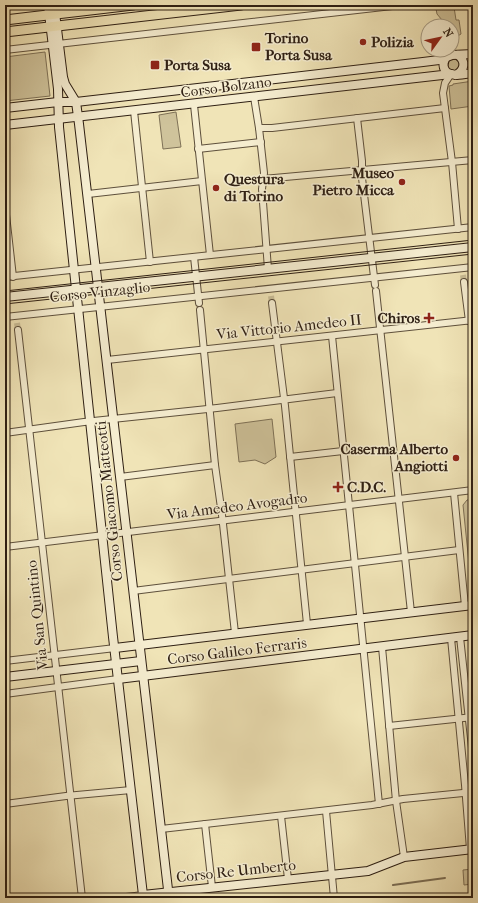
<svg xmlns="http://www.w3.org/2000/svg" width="478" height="903" font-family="'IM FELL French Canon',serif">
	<rect width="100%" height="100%" fill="#f0e4b7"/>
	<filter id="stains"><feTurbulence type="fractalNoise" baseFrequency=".005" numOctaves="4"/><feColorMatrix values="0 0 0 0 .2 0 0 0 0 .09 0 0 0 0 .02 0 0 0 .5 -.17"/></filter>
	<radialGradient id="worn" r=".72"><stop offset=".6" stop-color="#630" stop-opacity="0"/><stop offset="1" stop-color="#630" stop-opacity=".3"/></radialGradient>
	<!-- green -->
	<g fill="#cfc39b" stroke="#7e7157">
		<polygon points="454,7 456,20 459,20 461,34 456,37 452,32 452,26 447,26 437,14 436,9"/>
		<polygon points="45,52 50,96 5,101 5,57"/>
		<circle cx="453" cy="65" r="6"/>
		<polygon points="473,81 473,106 451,109 449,86 453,85 453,84"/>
		<polygon points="176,112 181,147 163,149 159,115"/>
		<polygon points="272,419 276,457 265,464 255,460 239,462 235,424"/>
		<polygon points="473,499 473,594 472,593 463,505 467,500"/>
		<polygon points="473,869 473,884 464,885 463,870"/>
	</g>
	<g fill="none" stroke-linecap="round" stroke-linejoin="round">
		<!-- stream -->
		<polyline stroke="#7b6d54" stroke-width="2" points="393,885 445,878"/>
		<!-- street-tunnel -->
		<g stroke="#c9bd96" stroke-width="6" stroke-dasharray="6 3" stroke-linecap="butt">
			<polyline points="463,275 464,282"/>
			<polyline points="271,296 272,303"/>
			<polyline points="17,323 18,330"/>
		</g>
		<defs>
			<g id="street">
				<polyline points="5,50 401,5"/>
				<polyline points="451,74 445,83 443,93 452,162 458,229"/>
				<polyline points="254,97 259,128 264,173 262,189 268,269"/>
				<polyline points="194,105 210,255"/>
				<polyline points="134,111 150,262"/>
				<polyline points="357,118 362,161 362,178 375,285"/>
				<polyline points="259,128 272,128 445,108"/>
				<polyline points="198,149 261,142"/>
				<polyline points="263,179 473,160"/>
				<polyline points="88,194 202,181"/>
				<polyline points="5,206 13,277"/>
				<polyline points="194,257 199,303"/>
				<polyline points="5,277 473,227"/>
				<polyline points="464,282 469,321"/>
				<polyline points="376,291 411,612"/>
				<polyline points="272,303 285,406 307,624"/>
				<polyline points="200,310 215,465 222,515 235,633"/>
				<polyline points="5,317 473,267"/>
				<polyline points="18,330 82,898"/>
				<polyline points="332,336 379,804"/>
				<polyline points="107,360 473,320"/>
				<polyline points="5,433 84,422 217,408 337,393"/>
				<polyline points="290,457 343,451"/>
				<polyline points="120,477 215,465"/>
				<polyline points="454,493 465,606"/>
				<polyline points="5,547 473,490"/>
				<polyline points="133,591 459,550"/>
				<polyline points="460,637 473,757"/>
				<polyline points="451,638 465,785 470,849"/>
				<polyline points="382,647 396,801 404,857"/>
				<polyline points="5,661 115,648"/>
				<polyline points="5,694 118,679"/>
				<polyline points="389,726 473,717"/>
				<polyline points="5,804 66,796 131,790"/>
				<polyline points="326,811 334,898"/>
				<polyline points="281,816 288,879"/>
				<polyline points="205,824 212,887"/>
				<polyline points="161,829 372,805 403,799 473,792"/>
				<polyline points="118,898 143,895"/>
			</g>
			<g id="secondary">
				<polyline points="48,5 58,89 59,127 74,270 113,637 143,895 145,898"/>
				<polyline points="54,5 63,77 65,84 76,102 79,124 169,898"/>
				<path d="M446,57C444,61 442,65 445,70C450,78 465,74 473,73"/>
				<path d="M456,75C465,70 466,61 458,55"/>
				<polyline points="5,108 58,102 76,102 423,62 439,60 452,55 473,54"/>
				<polyline points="5,125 451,74"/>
				<polyline points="5,297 473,247"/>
				<polyline points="115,648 473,605"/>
				<polyline points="5,677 141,661"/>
				<polyline points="118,679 473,635"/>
				<polyline points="143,895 368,871 404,857 473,849"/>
			</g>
			<g id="primary">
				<polyline points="5,20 133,5"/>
				<polyline points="5,32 241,5"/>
			</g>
		</defs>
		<!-- street casing -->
		<use href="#street" stroke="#5e503c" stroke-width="8"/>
		<!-- secondary casing -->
		<use href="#secondary" stroke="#2e1f13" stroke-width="10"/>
		<!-- primary casing -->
		<use href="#primary" stroke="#2e1f13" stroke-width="11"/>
		<!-- street -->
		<use href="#street" stroke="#f5edd0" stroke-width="6"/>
		<!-- secondary -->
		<use href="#secondary" stroke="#f5edd0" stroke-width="8"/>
		<!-- primary -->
		<use href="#primary" stroke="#f0e4b7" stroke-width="9"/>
		<!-- tram -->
		<g stroke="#2e1f13" stroke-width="1">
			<polyline points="5,291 473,240"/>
			<polyline points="5,304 473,254"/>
		</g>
	</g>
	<!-- markers -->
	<g fill="#8f2418" stroke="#f5edd0" stroke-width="1.5">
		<circle cx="363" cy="42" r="4"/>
		<rect x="251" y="42" width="10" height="10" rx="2"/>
		<rect x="150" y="60" width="10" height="10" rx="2"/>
		<circle cx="402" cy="182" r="4"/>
		<circle cx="216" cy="188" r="4"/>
		<path d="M427 312h4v4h4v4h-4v4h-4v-4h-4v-4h4z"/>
		<circle cx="456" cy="458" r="4"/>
		<path d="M336 481h4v4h4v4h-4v4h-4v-4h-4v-4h4z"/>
	</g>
	<g text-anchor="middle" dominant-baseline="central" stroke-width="3" stroke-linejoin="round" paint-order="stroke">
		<!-- poi labels -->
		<g font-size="15" font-weight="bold" fill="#2e1f13" stroke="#f5edd0" text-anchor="start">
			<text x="265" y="38">Torino<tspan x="265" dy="17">Porta Susa</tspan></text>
			<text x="371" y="42">Polizia</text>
			<text x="164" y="65">Porta Susa</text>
			<text x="394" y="173" text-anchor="end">Museo<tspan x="394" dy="17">Pietro Micca</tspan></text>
			<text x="224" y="179">Questura<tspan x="224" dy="17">di Torino</tspan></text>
			<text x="420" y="318" text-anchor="end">Chiros</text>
			<text x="448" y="449" text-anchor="end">Caserma Alberto<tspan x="448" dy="17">Angiotti</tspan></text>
			<text x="347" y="487">C.D.C.</text>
		</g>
		<!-- street labels -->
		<g font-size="15" fill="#2e1f13" stroke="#f5edd0">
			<text transform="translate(226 87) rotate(-7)">Corso Bolzano</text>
			<text transform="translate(100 292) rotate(-6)">Corso Vinzaglio</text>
			<text transform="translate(289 327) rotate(-6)">Via Vittorio Amedeo II</text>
			<text transform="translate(109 501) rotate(-96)">Corso Giacomo Matteotti</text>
			<text transform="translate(237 506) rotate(-7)">Via Amedeo Avogadro</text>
			<text transform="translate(37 615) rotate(-96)">Via San Quintino</text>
			<text transform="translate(237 651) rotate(-7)">Corso Galileo Ferraris</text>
			<text transform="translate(236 871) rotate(-6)">Corso Re Umberto</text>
		</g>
	</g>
	<!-- margin -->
	<rect width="478" height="903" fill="none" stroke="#f0e4b7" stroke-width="20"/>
	<rect x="6" y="6" width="466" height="891" fill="none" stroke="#2e1f13" stroke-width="2"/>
	<rect x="10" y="10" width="458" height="883" fill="none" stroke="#2e1f13"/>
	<!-- north arrow -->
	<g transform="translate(440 38) rotate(57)"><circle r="19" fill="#f5edd0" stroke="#a59b84"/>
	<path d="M0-3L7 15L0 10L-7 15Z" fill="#8f2418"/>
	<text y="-6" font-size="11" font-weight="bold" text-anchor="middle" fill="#2e1f13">N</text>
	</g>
	<rect width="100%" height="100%" filter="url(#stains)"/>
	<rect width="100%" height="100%" fill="url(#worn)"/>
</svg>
